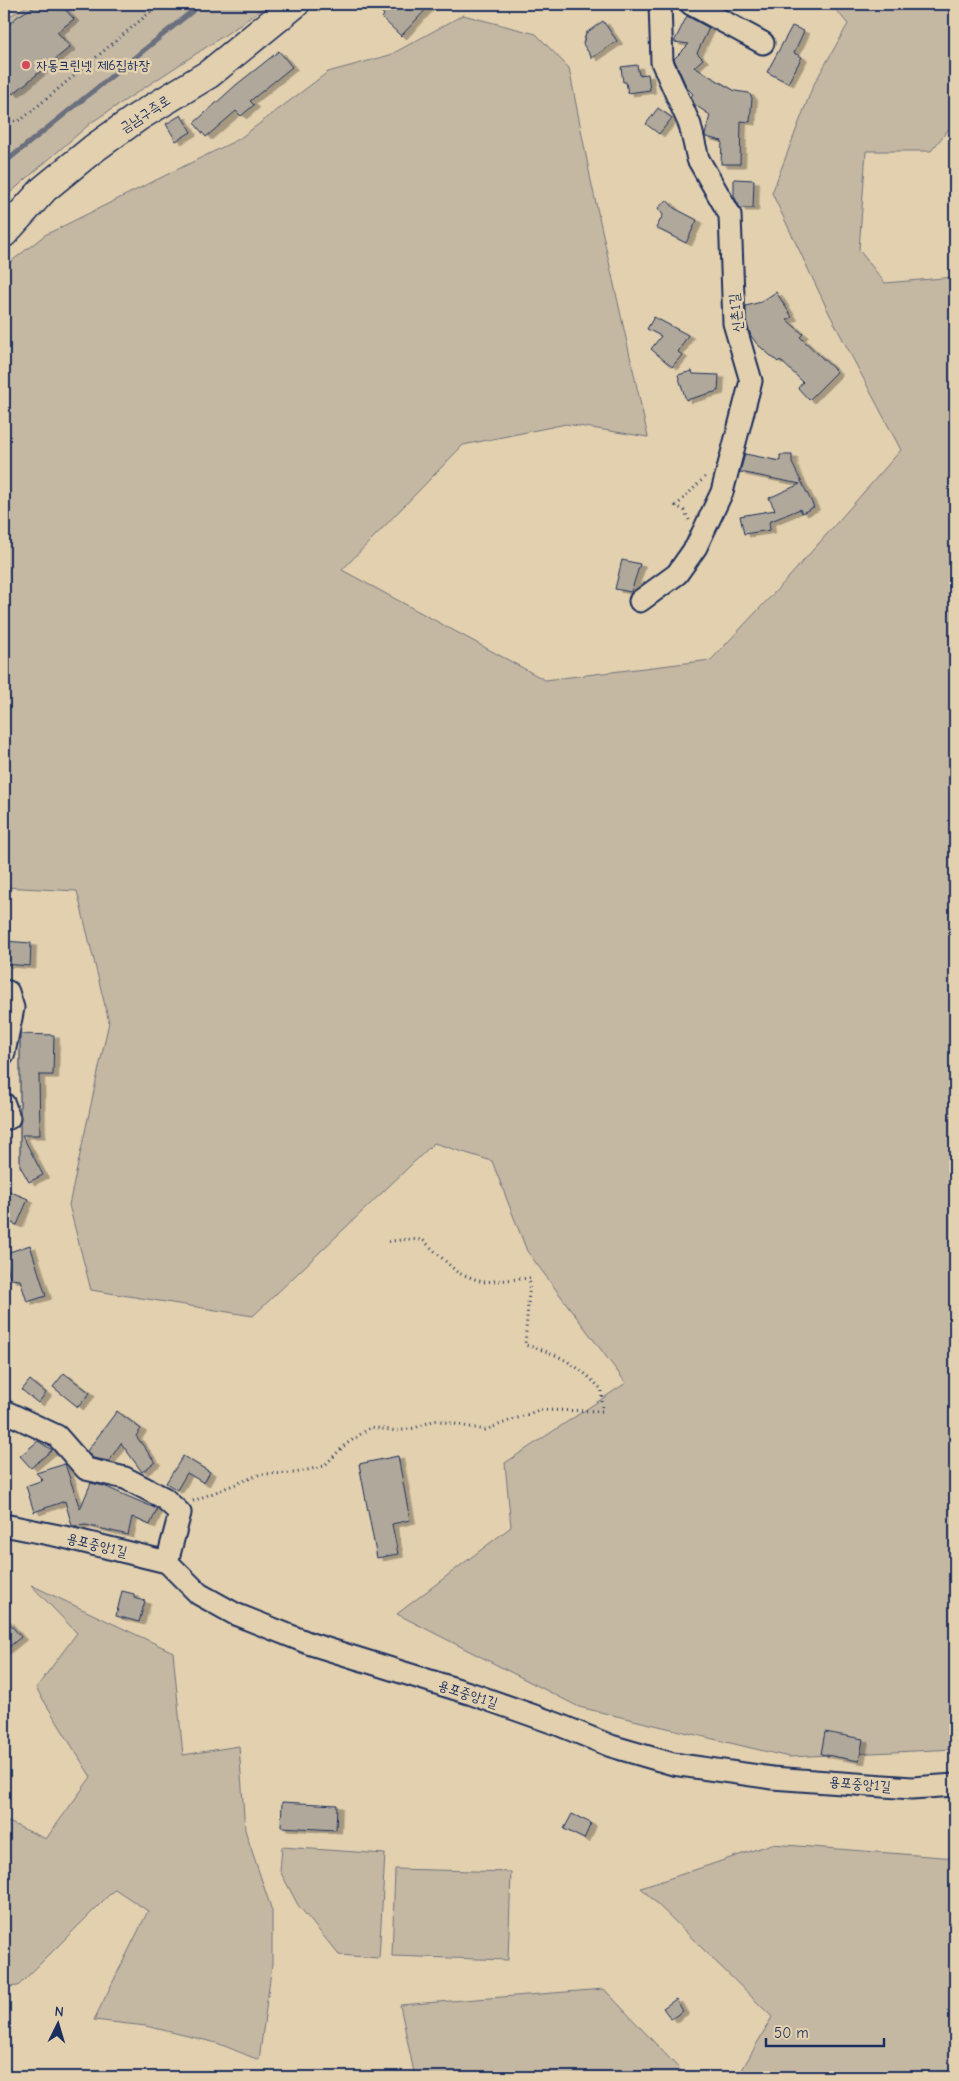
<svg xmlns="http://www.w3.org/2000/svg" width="959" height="2081" font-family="'Comic Neue','Poor Story',sans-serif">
	<defs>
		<filter id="shadow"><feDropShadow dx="5.5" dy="3" stdDeviation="0" flood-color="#0004"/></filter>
	</defs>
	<rect width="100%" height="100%" fill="#e2d0ae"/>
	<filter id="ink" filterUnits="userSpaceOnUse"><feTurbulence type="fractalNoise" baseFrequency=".02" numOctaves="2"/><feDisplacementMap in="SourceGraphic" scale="10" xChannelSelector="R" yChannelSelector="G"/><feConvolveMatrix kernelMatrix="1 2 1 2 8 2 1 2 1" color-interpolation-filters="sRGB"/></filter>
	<g filter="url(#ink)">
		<!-- green -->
		<g fill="#c5b8a2" stroke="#707480">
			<polygon points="31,4 268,4 240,25 92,122 4,198 4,19"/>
			<polygon points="831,4 955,4 955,121 931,151 866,151 859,250 885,283 955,277 955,1749 789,1757 579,1707 397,1614 511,1527 505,1463 626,1383 527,1251 492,1161 434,1143 253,1316 91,1290 69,1205 109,1022 77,891 4,887 4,267 45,235 239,139 328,72 390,55 463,15 536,34 569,68 591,181 648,437 566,424 463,445 342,570 545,680 711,660 790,576 901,450 830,315 772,193 813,86 848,24"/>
			<polygon points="31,1585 173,1652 183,1755 239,1746 245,1830 272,1911 272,1964 259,2060 217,2043 146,2026 94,2020 148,1911 115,1889 18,1986 4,1987 4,1820 46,1839 91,1777 36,1688 77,1633"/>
			<polygon points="772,1844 955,1858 955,2077 738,2077 772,2017 641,1888"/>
			<polygon points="282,1847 385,1854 379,1958 339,1955 298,1905 280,1871"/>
			<polygon points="395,1869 511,1872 508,1960 392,1956"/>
			<polygon points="604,1989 687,2077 415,2077 400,2005"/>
		</g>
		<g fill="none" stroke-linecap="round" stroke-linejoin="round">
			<!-- stream -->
			<polyline stroke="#6a6f7e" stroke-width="5" points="4,163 201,4"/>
		</g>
		<!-- building -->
		<g fill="#b0a89a" stroke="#1b2f5e" filter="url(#shadow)">
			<polygon points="39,4 60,4 74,19 57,32 70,47 13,94 4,82 4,29 18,16"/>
			<polygon points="386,4 431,4 401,36 382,18 384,15 380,10"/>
			<polygon points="687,16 709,28 697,53 703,59 694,67 735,91 749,93 752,98 750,122 741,121 740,164 721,164 722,141 706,137 705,135 710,115 695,105 691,97 693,94 687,88 674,59 689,44 674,42"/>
			<polygon points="603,21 617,41 592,58 583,44 586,33"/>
			<polygon points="792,26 804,31 794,53 802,57 788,83 767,72"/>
			<polygon points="279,51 292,67 250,101 254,105 241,116 236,111 206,137 194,123 236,85"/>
			<polygon points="637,65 639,75 648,74 650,90 628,93 626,82 623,82 621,67"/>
			<polygon points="658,108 672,118 659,134 646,124"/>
			<polygon points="181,115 191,132 176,141 166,124"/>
			<polygon points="734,179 754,180 753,208 740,208 734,196"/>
			<polygon points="667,200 674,208 697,220 686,243 656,228 663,215 658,208"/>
			<polygon points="776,292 792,317 787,320 803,334 800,337 837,372 809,400 798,388 803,382 780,360 778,362 757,344 751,336 746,321 746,306 761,302"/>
			<polygon points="654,317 688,335 678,352 682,355 672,367 651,349 661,336 647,329"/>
			<polygon points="692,371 693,374 719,375 718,391 686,400 678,375"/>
			<polygon points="745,454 780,461 780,455 792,455 792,463 814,507 802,513 800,509 769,522 770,530 744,534 740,516 775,510 769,498 800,484 740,472"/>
			<polygon points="622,560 640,564 631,592 615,589"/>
			<polygon points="4,941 31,943 30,966 4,964"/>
			<polygon points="20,1034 54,1035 53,1075 39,1075 40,1135 22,1135 43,1175 29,1182 20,1166"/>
			<polygon points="4,1189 28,1199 17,1225 5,1220 10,1208 4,1206"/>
			<polygon points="30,1245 46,1296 27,1302 20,1280 10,1279 4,1254"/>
			<polygon points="64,1373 90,1393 78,1407 53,1387"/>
			<polygon points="30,1380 46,1393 38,1403 22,1390"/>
			<polygon points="117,1411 141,1429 136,1436 155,1462 142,1472 121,1443 109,1461 93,1458 87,1451"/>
			<polygon points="38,1441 52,1450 31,1468 20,1456"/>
			<polygon points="183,1456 210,1472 204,1483 187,1473 177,1490 166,1483"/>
			<polygon points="398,1456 410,1520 392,1524 398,1554 377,1558 359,1464"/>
			<polygon points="65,1464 80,1509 91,1483 104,1486 157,1509 150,1525 132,1517 128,1535 86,1525 72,1526 65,1501 34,1512 26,1486 43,1480 36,1473"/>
			<polygon points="122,1591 134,1594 134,1598 145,1601 139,1622 116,1616"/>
			<polygon points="4,1617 21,1637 4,1651"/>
			<polygon points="825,1732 863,1739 859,1761 821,1754"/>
			<polygon points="282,1802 337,1805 336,1830 281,1827"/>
			<polygon points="572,1814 591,1823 584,1839 564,1829"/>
			<polygon points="676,1999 683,2011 671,2019 663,2008"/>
		</g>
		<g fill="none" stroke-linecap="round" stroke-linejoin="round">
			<defs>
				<g id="minor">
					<polyline points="691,4 763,43"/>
					<polyline points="640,601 677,574 696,547 722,492 751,381 734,323 730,215 698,159 690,125 662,62 660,4"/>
					<polyline points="4,991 8,992 13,1008 4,1053"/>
					<polyline points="4,1104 9,1118"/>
					<polyline points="4,1411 57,1436 86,1469 125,1478 164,1498 180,1513 167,1562"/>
					<polyline points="4,1525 64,1537 167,1562 199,1594 235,1614 311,1644 472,1694 557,1724 611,1746 673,1764 772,1778 912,1788 955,1785"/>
				</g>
				<polyline id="major" points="4,233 44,189 93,149 138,117 209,74 295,4"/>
			</defs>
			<!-- minor casing -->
			<use href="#minor" stroke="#1b2f5e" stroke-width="25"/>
			<!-- major casing -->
			<use href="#major" stroke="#1b2f5e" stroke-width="31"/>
			<!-- path -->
			<g stroke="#1b2f5e" stroke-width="3" stroke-dasharray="1 4" stroke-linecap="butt">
				<polyline points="4,122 21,120 160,4"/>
				<polyline points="689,520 685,511 676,506 707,475"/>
				<path d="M193,1501L261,1474L295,1473L324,1466L345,1445L371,1427L397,1431L415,1428L435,1420L485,1430L539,1410L602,1411V1390C578,1365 560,1354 525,1345L530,1278L483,1282L458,1273L423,1240L408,1239L385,1242"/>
			</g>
			<!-- minor -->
			<use href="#minor" stroke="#e2d0ae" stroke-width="21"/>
			<!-- major -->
			<use href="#major" stroke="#e2d0ae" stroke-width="28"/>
		</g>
	</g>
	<!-- markers -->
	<circle fill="#d1495b" stroke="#e2d0ae" stroke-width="2" cx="26" cy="65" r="5"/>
	<g text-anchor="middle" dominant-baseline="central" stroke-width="5" stroke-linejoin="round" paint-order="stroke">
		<!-- poi labels -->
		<g font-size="14" fill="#1b2f5e" stroke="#e2d0ae" text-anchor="start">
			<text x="36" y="65">자동크린넷 제6집하장</text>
		</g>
		<!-- street labels -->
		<g font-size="14" fill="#1b2f5e" stroke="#e2d0ae">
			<text transform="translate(145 114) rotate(-33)">금남구즉로</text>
			<text transform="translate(736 313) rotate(-96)">신촌1길</text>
			<text transform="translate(97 1545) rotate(14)">용포중앙1길</text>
			<text transform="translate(468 1694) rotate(18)">용포중앙1길</text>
			<text transform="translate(860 1784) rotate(5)">용포중앙1길</text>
		</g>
	</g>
	<!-- margin -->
	<rect width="959" height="2081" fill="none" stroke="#e2d0ae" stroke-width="20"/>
	<rect x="10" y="10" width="939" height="2061" fill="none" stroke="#1b2f5e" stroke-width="2" filter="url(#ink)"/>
	<!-- north arrow -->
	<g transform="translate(58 2024) rotate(5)" stroke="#e2d0ae" stroke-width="4" paint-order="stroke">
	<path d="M0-4L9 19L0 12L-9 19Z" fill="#1b2f5e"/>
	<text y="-8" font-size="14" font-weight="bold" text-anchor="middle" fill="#1b2f5e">N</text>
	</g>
	<!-- scale -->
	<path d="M766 2038v8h118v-8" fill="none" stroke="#1b2f5e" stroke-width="2.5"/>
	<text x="774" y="2038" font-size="15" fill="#1b2f5e" stroke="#e2d0ae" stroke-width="4" paint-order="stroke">50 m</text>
</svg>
